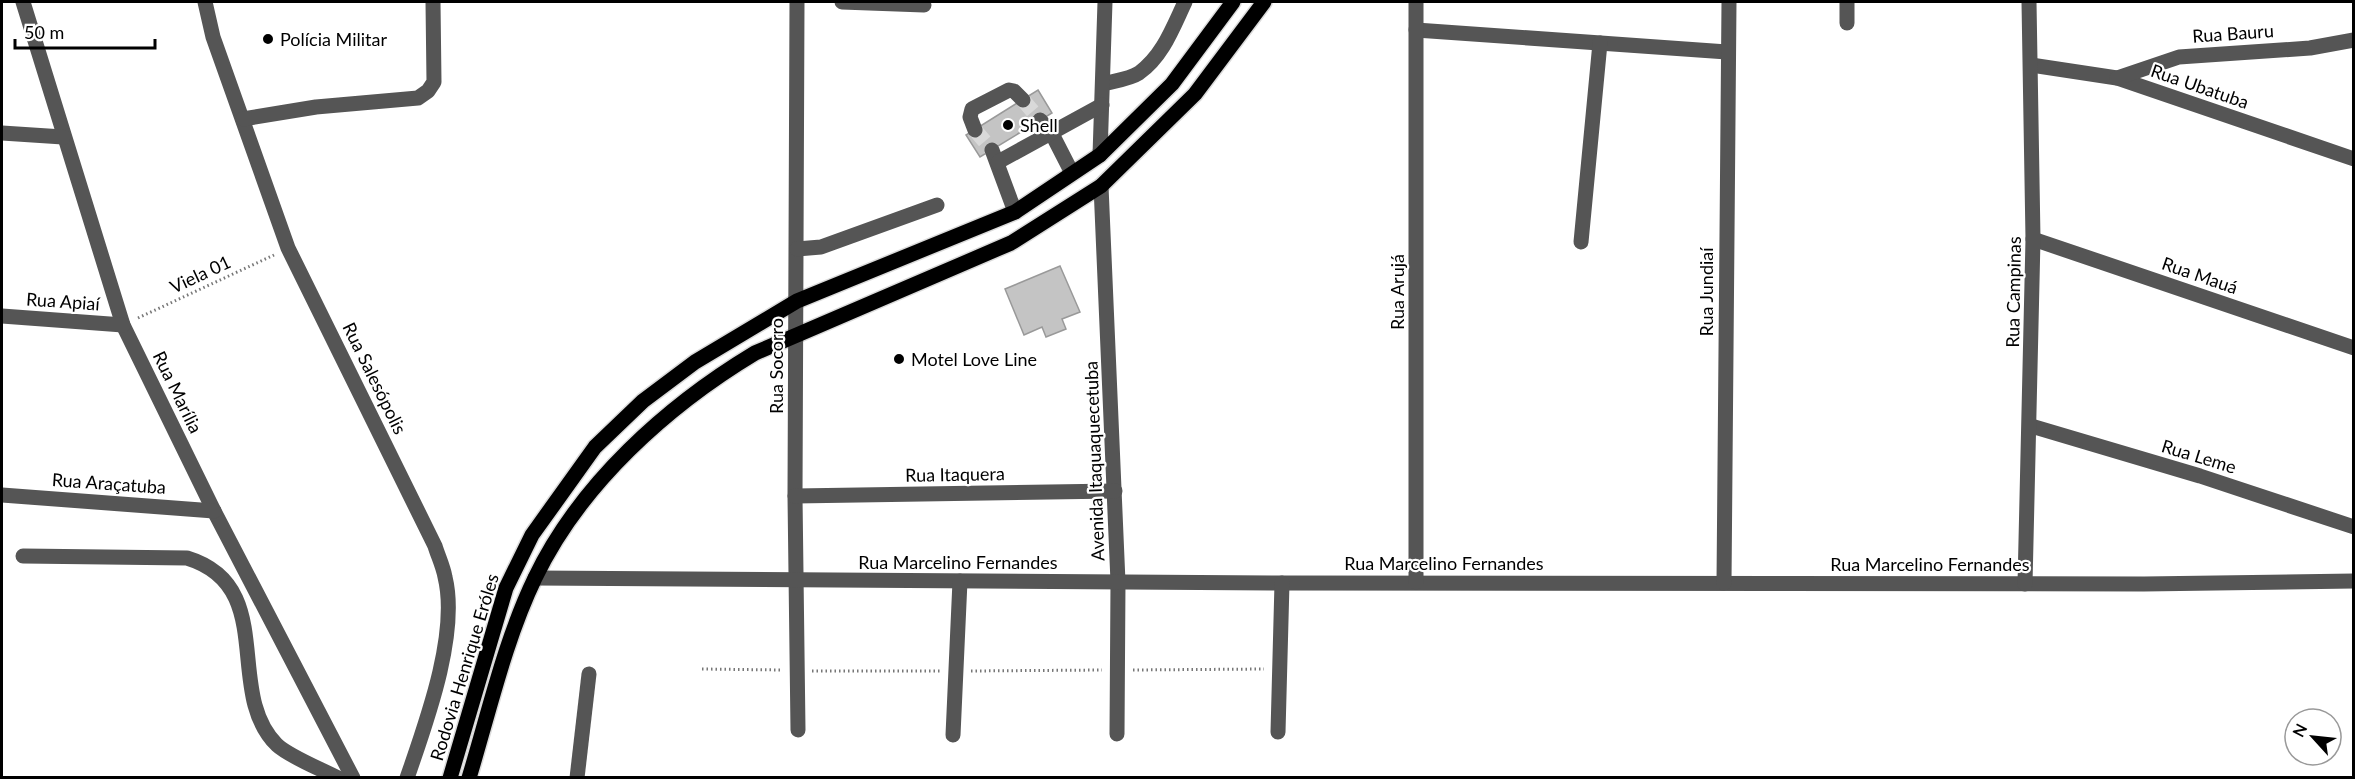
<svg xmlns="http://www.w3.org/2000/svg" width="2355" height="779" font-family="Lato,sans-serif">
	<rect width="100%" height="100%" fill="#fff"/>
	<!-- building -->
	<g fill="#c4c4c4" stroke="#999" stroke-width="1.5">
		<polygon points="1038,90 1052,113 980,157 966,135"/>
		<polygon points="1060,266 1080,312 1062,319 1066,329 1046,337 1042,327 1024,335 1005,289"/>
	</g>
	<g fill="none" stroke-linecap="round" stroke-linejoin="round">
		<!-- minor-tunnel -->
		<g stroke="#d9d9d9" stroke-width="15" stroke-dasharray="15 8" stroke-linecap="butt">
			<polyline points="1023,100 1040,120"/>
			<polyline points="975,130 992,150"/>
		</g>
		<defs>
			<g id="major">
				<polyline points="450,778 506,588 532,535 595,447 643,401 695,362 797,301 1015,212 1100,155 1172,84 1233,2"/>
				<path d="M469,778C489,712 505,640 535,578C580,484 667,406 755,353L1011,243L1101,186L1195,94L1264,2"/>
			</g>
		</defs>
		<!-- major casing -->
		<use href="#major" stroke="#dbdbdb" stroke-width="18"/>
		<!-- path -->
		<g stroke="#777" stroke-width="3" stroke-dasharray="1.5 3" stroke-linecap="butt">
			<polyline points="138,318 274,255"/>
			<polyline points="702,669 781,670"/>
			<polyline points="1133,670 1264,669"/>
			<polyline points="812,671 940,671"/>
			<polyline points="971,671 1102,670"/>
		</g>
		<!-- minor -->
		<g stroke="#555" stroke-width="15">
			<polyline points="23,2 123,325 214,511 353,778"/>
			<path d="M205,2L213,37L288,248L435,546C438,556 443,566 445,577C459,634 426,723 407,778"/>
			<polyline points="797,2 795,496 798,730"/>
			<polyline points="842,2 924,5"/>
			<polyline points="1847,23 1847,2"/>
			<polyline points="1416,30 1727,52"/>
			<polyline points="2031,65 2117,78 2354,159"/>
			<polyline points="2117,78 2179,57 2310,48 2354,40"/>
			<path d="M1103,84C1114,81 1130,79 1139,73C1163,56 1173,27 1185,2"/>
			<polyline points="243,119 316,107 418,98 428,91 434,82 433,2"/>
			<polyline points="1040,120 1052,134 1072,173"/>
			<polyline points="975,130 970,117 972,109 1009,90 1014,91 1023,100"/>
			<polyline points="2,133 63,137"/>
			<polyline points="992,150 1015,212"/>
			<polyline points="1100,155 1105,2"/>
			<polyline points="998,162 1102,105"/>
			<polyline points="1101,186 1118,582 1117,734"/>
			<polyline points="2033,239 2354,348"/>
			<polyline points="1581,242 1600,43"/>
			<polyline points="797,249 821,247 937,205"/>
			<polyline points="2,316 123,325"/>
			<polyline points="2031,426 2200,476 2354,527"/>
			<polyline points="2,495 214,511"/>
			<polyline points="795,496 1115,491"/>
			<path d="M23,556L187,558C279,586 223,692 277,745C290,757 321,769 338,778"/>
			<polyline points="535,578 1282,583 2144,584 2354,581"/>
			<polyline points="1416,582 1416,2"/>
			<polyline points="1724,583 1729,2"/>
			<polyline points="2025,584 2033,239 2029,2"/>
			<polyline points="1278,732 1282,583"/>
			<polyline points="953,735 960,581"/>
			<polyline points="577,778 589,674"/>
		</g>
		<!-- major -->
		<use href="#major" stroke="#000" stroke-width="15"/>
	</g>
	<!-- markers -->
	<g fill="#000" stroke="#fff" stroke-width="2">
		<circle cx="268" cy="39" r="6"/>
		<circle cx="1008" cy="125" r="6"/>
		<circle cx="899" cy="359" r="6"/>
	</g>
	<g text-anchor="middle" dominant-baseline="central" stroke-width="4.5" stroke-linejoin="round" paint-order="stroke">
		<!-- street labels -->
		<g font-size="18" fill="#000" stroke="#fff">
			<text transform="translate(2233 33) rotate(-4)">Rua Bauru</text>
			<text transform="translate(2200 86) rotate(19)">Rua Ubatuba</text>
			<text transform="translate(200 274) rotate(-25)">Viela 01</text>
			<text transform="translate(2200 275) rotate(19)">Rua Mauá</text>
			<text transform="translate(1397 292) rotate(-90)">Rua Arujá</text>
			<text transform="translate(1706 292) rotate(-90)">Rua Jundiaí</text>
			<text transform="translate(2013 292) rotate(-89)">Rua Campinas</text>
			<text transform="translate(63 301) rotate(4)">Rua Apiaí</text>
			<text transform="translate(776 366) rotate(-90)">Rua Socorro</text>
			<text transform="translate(375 378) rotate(64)">Rua Salesópolis</text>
			<text transform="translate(178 392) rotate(64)">Rua Marília</text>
			<text transform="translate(2199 456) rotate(17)">Rua Leme</text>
			<text transform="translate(1094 461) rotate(-92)">Avenida Itaquaquecetuba</text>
			<text transform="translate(955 474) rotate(-1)">Rua Itaquera</text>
			<text transform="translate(109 483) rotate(4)">Rua Araçatuba</text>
			<text x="958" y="562">Rua Marcelino Fernandes</text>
			<text x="1444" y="563">Rua Marcelino Fernandes</text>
			<text x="1930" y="564">Rua Marcelino Fernandes</text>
			<text transform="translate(464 667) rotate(-73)">Rodovia Henrique Eróles</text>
		</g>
		<!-- poi labels -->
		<g font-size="18" fill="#000" stroke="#fff" text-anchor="start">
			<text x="280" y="39">Polícia Militar</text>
			<text x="1020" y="125">Shell</text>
			<text x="911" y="359">Motel Love Line</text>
		</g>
	</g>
	<!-- border -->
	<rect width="2355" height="779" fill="none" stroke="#000000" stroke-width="6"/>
	<!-- north arrow -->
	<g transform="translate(2313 737) rotate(297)"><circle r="28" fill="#ffffff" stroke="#999999" stroke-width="1.5"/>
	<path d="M0-4.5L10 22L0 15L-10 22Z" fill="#000000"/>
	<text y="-9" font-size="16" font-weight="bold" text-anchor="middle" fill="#000000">N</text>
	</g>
	<!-- scale -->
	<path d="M15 39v9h140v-9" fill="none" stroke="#000000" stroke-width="3"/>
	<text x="24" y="39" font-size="18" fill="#000000" stroke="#ffffff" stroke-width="4.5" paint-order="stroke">50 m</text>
</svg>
